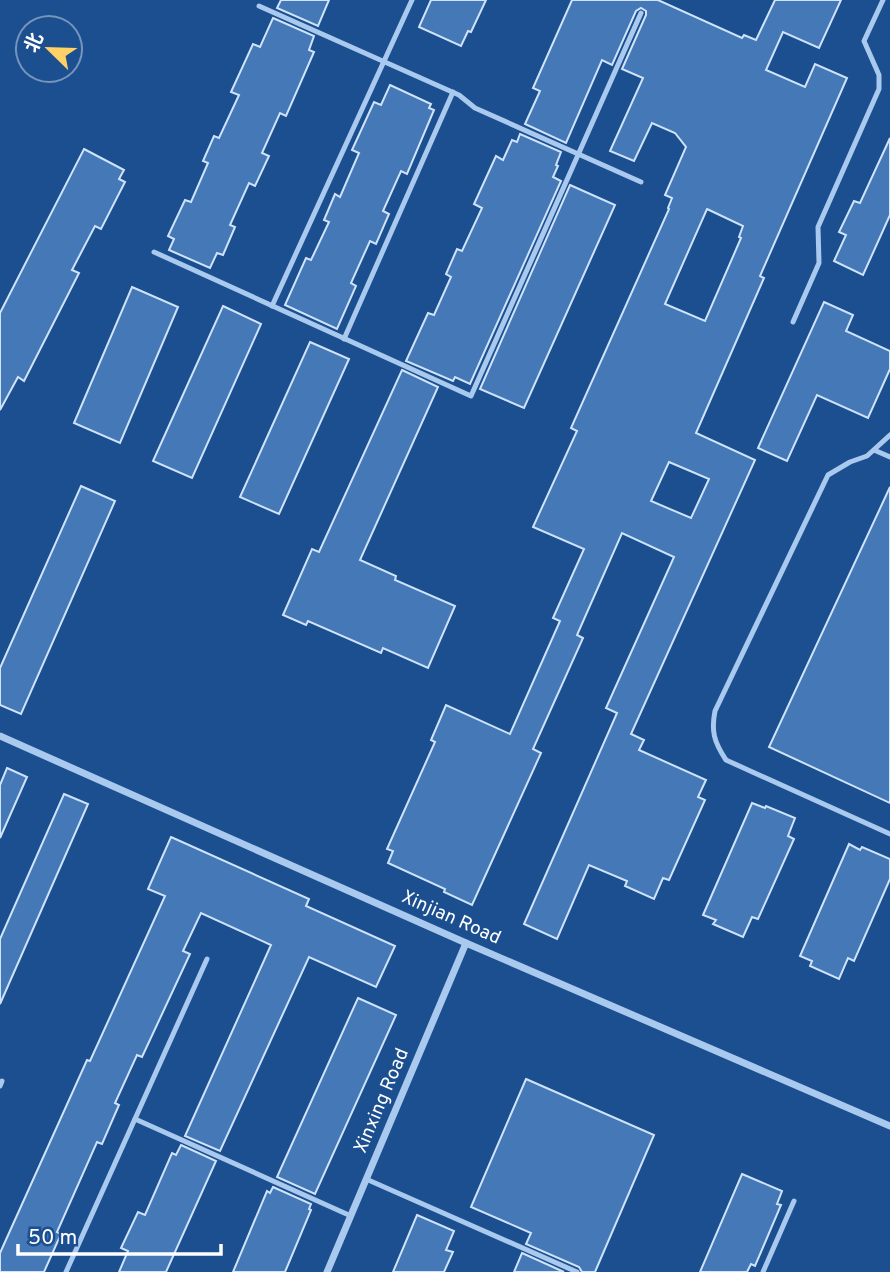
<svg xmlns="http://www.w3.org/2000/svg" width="890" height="1272" font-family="Overpass,'Noto Sans SC',sans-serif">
	<rect width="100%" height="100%" fill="#1b4f8f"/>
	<!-- building -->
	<g fill="#4478b7" stroke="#cfe3fa" stroke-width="2" fill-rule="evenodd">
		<polygon points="281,0 329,0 318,26 277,8"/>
		<polygon points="431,0 486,0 471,32 468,31 461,46 419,27"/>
		<path d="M572,0H658L742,38L744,35L756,40L775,0H841L819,48L783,32L766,70L805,87L815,64L847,78L760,276L764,278L696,433L755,460L631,734L644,740L639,750L706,780L698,797L705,800L669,880L663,878L654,899L625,886L627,881L589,865L557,939L524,924L617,713L606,708L674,557L622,533L577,635L583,638L533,749L541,753L472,905L444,892L445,889L388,863L393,851L387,849L435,742L431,740L446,705L510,734L560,621L553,618L584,549L533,527L577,431L571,428L669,209L668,208L672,198L665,195L686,147L675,133L652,123L634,161L610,151L643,78L622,69L646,15V11L641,8L636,11L612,65L602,60L566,143L525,124L540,91L533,88ZM707,209L743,226L739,237L741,238L705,321L665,304ZM669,462L709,479L691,518L651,501Z"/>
		<polygon points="273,18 314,36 309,50 314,52 286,116 280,113 262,153 269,156 255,186 249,183 230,225 235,227 223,255 217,253 210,268 169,250 174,239 168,236 185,200 191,202 208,163 203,161 214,136 219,138 239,95 231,92 253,44 260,47"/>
		<polygon points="390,85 431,104 429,108 434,110 407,174 401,171 383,211 389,214 376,244 370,241 351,283 356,286 337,329 285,305 306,258 311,260 329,222 324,220 335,194 340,197 359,153 352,150 374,102 381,105"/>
		<polygon points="520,134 561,152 556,165 558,166 553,177 561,181 470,384 455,377 453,381 406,361 428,313 434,315 451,277 446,274 457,249 462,251 482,208 474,204 496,156 503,160 512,140 517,142"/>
		<polygon points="890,138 890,215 863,275 834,261 846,235 839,232 854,201 860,203"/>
		<polygon points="84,149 124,170 119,179 125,182 101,229 95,226 72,270 79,273 24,381 18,377 0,410 0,313"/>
		<polygon points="570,185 615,205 524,408 480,389"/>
		<polygon points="132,287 178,307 120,443 74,423"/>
		<polygon points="824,302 853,315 846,331 890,351 890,369 868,418 817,395 787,461 758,448"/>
		<polygon points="223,306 261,324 192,478 153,461"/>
		<polygon points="310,342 349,359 279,514 240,497"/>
		<polygon points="402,370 438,387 360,560 396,576 395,580 455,606 428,668 383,648 381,653 308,621 306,625 283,615 312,549 319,552"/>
		<polygon points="81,486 115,501 21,714 0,705 0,668"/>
		<polygon points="890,487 890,803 769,747"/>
		<polygon points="7,768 27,777 0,838 0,785"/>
		<polygon points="64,794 88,804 0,1004 0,939"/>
		<polygon points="752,803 765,808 766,806 795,818 788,836 794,839 758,919 752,917 743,937 713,924 716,920 703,915"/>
		<polygon points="171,837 309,899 306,906 395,946 376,987 309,957 220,1151 185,1136 271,945 201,913 183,951 190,954 142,1057 137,1055 115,1103 119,1105 102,1144 97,1142 57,1232 61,1234 44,1272 0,1272 0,1253 87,1060 90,1061 165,896 148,889"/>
		<polygon points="849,844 860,850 862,847 890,859 890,879 854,961 848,958 839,979 810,966 812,961 800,956"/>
		<polygon points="358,998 396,1015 315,1194 277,1177"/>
		<polygon points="526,1079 654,1135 595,1272 582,1272 579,1267 526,1244 531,1233 471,1207"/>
		<polygon points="181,1145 216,1161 166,1272 119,1272 128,1251 121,1248 138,1212 145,1215 172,1153 176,1155"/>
		<polygon points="742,1174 782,1191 777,1204 781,1205 755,1266 751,1264 747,1272 700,1272"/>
		<polygon points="273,1187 311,1204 309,1209 311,1210 285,1272 233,1272 267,1191 270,1193"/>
		<polygon points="417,1215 454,1231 446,1250 453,1252 444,1272 393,1272"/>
		<polygon points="522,1253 564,1272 514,1272"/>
	</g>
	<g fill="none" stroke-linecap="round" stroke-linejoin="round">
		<!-- service -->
		<g stroke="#a9c9ee" stroke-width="5">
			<polyline points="259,6 459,95 475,108 641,182"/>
			<polyline points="154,252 471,396 641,13"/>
			<polyline points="272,306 412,0"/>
			<polyline points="793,322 819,263 818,227 879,89 879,75 864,41 883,0"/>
			<polyline points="344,339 453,92"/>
			<path d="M890,435L867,456L850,462L828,475L715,711C711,731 714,742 726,760L890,834"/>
			<polyline points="874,450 890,457"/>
			<polyline points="0,1086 2,1081"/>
			<polyline points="135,1119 351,1216"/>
			<polyline points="366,1179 577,1272"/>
			<polyline points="66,1272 207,959"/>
			<polyline points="763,1272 794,1201"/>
		</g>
		<!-- minor -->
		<g stroke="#a9c9ee" stroke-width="7">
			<polyline points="0,736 466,943 890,1126"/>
			<polyline points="327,1272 466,943"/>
		</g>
	</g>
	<g text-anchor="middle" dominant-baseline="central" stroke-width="6" stroke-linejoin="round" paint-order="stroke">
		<!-- street labels -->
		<g font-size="19" fill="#fff" stroke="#1b4f8f">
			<text transform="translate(451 918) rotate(24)">Xinjian Road</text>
			<text transform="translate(382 1101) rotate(-67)">Xinxing Road</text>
		</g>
	</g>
	<!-- north arrow -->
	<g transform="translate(49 49) rotate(293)"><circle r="33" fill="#1b4f8f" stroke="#7695bc" stroke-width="2"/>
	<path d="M0-5L12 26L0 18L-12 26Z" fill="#ffd166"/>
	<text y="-10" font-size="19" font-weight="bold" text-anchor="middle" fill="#ffffff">北</text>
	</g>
	<!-- scale -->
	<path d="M18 1244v10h203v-10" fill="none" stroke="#ffffff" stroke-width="3.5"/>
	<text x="28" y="1244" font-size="21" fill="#ffffff" stroke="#1b4f8f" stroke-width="5" paint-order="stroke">50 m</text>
</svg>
